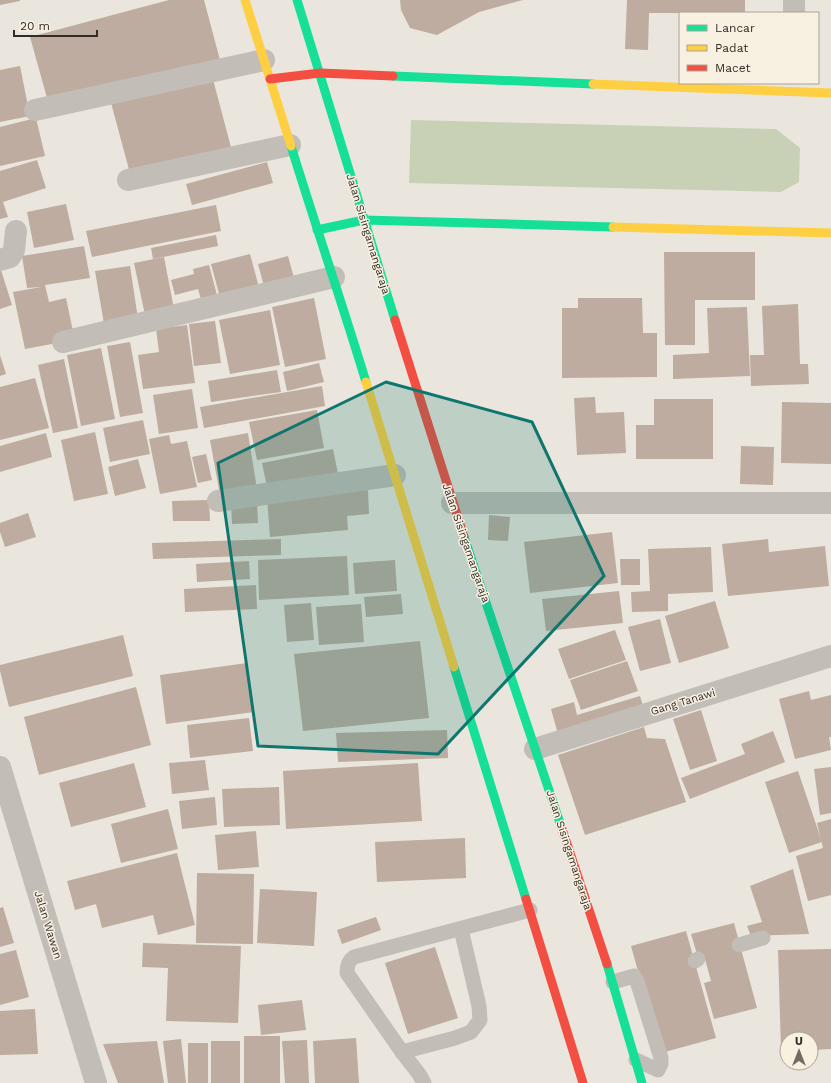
<svg xmlns="http://www.w3.org/2000/svg" width="831" height="1083" font-family="'Work Sans',sans-serif">
	<rect width="100%" height="100%" fill="#eae6dd"/>
	<!-- green -->
	<polygon fill="#c8d0b6" points="411,120 776,129 800,148 799,182 781,192 409,183"/>
	<!-- building -->
	<g fill="#bdac9f">
		<polygon points="0,0 20,0 20,1 0,5"/>
		<polygon points="169,0 204,0 220,60 49,105 30,37"/>
		<polygon points="400,0 523,0 479,12 437,35 410,28 401,10"/>
		<polygon points="627,0 745,0 745,13 649,13 648,50 625,49"/>
		<polygon points="20,66 30,116 0,122 0,70"/>
		<polygon points="211,72 232,151 131,177 110,99"/>
		<polygon points="36,118 45,156 0,166 0,127"/>
		<polygon points="37,160 46,188 3,202 8,217 0,219 0,171"/>
		<polygon points="267,162 273,183 192,205 186,184"/>
		<polygon points="66,204 74,240 34,248 27,212"/>
		<polygon points="216,205 221,231 92,257 86,231"/>
		<polygon points="216,235 218,246 153,259 151,248"/>
		<polygon points="84,246 90,278 45,285 49,302 66,298 74,336 57,343 25,349 13,292 41,287 27,288 22,256"/>
		<polygon points="664,252 755,252 755,300 695,300 695,345 665,345"/>
		<polygon points="250,254 260,291 221,301 211,264"/>
		<polygon points="288,256 295,282 265,290 258,264"/>
		<polygon points="164,257 174,309 145,315 134,263"/>
		<polygon points="209,265 218,299 202,303 198,289 175,295 171,280 194,274 193,269"/>
		<polygon points="130,266 138,319 104,324 95,271"/>
		<polygon points="0,270 1,270 12,305 0,309"/>
		<polygon points="314,298 326,359 285,367 272,307"/>
		<polygon points="578,298 642,298 643,333 657,333 657,377 562,378 562,308 578,308"/>
		<polygon points="798,304 800,364 808,364 809,384 751,386 750,355 764,355 762,306"/>
		<polygon points="747,307 750,376 673,379 673,355 709,353 707,308"/>
		<polygon points="270,310 280,365 230,374 219,320"/>
		<polygon points="215,321 221,363 194,366 189,324"/>
		<polygon points="187,325 195,383 143,389 138,355 159,352 156,329"/>
		<polygon points="130,342 143,413 120,417 107,346"/>
		<polygon points="101,348 115,419 81,426 67,355"/>
		<polygon points="0,355 6,374 0,376"/>
		<polygon points="64,359 78,428 53,433 38,365"/>
		<polygon points="319,363 324,382 287,391 283,372"/>
		<polygon points="277,370 281,392 211,402 208,381"/>
		<polygon points="35,378 49,428 0,440 0,387"/>
		<polygon points="322,386 325,406 204,428 200,407"/>
		<polygon points="192,389 198,428 159,434 153,395"/>
		<polygon points="595,397 596,413 624,412 626,453 577,455 574,398"/>
		<polygon points="654,399 713,399 713,459 636,459 636,425 654,425"/>
		<polygon points="782,402 831,403 831,464 781,463"/>
		<polygon points="317,410 324,448 257,460 249,422"/>
		<polygon points="143,420 150,454 110,462 103,428"/>
		<polygon points="95,432 108,494 74,501 61,440"/>
		<polygon points="46,433 52,457 0,472 0,446"/>
		<polygon points="248,433 257,489 220,495 210,440"/>
		<polygon points="169,435 171,444 187,441 197,487 160,494 149,439"/>
		<polygon points="741,446 774,447 773,485 740,484"/>
		<polygon points="333,449 339,479 268,492 262,463"/>
		<polygon points="206,454 212,480 198,483 192,457"/>
		<polygon points="138,459 146,488 115,496 108,467"/>
		<polygon points="368,490 369,514 347,516 348,530 270,537 267,498"/>
		<polygon points="209,500 210,521 173,521 172,501"/>
		<polygon points="257,501 258,523 232,524 231,502"/>
		<polygon points="28,513 36,537 5,547 0,532 0,523"/>
		<polygon points="489,515 510,517 508,541 488,540"/>
		<polygon points="612,532 618,583 530,593 524,542"/>
		<polygon points="281,539 281,555 153,559 152,543"/>
		<polygon points="768,539 769,552 825,546 829,586 728,596 722,544"/>
		<polygon points="711,547 713,592 668,594 668,611 632,612 631,592 650,591 648,549"/>
		<polygon points="347,556 349,595 259,600 258,560"/>
		<polygon points="620,559 640,559 640,585 621,585"/>
		<polygon points="395,560 397,591 355,594 353,563"/>
		<polygon points="249,561 250,579 197,582 196,564"/>
		<polygon points="256,585 257,609 185,612 184,589"/>
		<polygon points="619,591 623,623 546,631 542,599"/>
		<polygon points="401,594 403,614 366,617 364,597"/>
		<polygon points="715,601 729,648 679,663 665,616"/>
		<polygon points="311,603 314,640 287,642 284,605"/>
		<polygon points="361,604 364,642 319,645 316,607"/>
		<polygon points="660,619 671,663 640,671 628,627"/>
		<polygon points="615,630 626,660 569,679 558,649"/>
		<polygon points="123,635 133,676 9,707 0,671 0,665"/>
		<polygon points="420,641 429,718 303,731 294,654"/>
		<polygon points="627,661 638,691 581,710 570,680"/>
		<polygon points="247,663 254,712 166,724 160,675"/>
		<polygon points="136,687 151,745 39,775 24,717"/>
		<polygon points="809,691 811,700 831,695 831,737 829,737 831,750 795,759 779,699"/>
		<polygon points="640,696 644,709 558,734 551,709 574,702 577,715"/>
		<polygon points="701,710 717,761 690,770 673,719"/>
		<polygon points="249,718 253,751 190,758 187,725"/>
		<polygon points="644,727 647,738 665,739 686,802 585,835 558,755"/>
		<polygon points="447,730 448,758 338,762 336,733"/>
		<polygon points="773,731 785,762 690,799 681,778 745,754 741,744"/>
		<polygon points="205,760 209,790 172,794 169,763"/>
		<polygon points="134,763 146,807 71,827 59,783"/>
		<polygon points="418,763 422,821 286,829 283,771"/>
		<polygon points="831,767 831,813 820,815 814,769"/>
		<polygon points="798,771 822,842 789,853 765,782"/>
		<polygon points="279,787 280,825 224,827 222,789"/>
		<polygon points="215,797 217,825 182,829 179,801"/>
		<polygon points="168,809 178,849 121,863 111,824"/>
		<polygon points="831,819 831,895 808,901 796,856 823,848 817,823"/>
		<polygon points="256,831 259,867 218,870 215,835"/>
		<polygon points="465,838 466,878 377,882 375,842"/>
		<polygon points="177,853 195,925 158,935 153,915 102,928 96,904 75,910 67,881"/>
		<polygon points="793,869 809,934 751,936 747,926 762,922 750,886"/>
		<polygon points="197,873 254,874 253,944 196,943"/>
		<polygon points="260,889 317,892 314,946 257,943"/>
		<polygon points="3,907 14,943 0,947 0,908"/>
		<polygon points="376,917 381,930 342,944 337,930"/>
		<polygon points="734,923 757,1008 714,1019 704,983 711,981 705,959 699,961 691,934"/>
		<polygon points="686,931 716,1038 661,1053 631,946"/>
		<polygon points="143,943 241,946 238,1023 166,1021 168,968 142,967"/>
		<polygon points="435,947 458,1018 408,1034 385,963"/>
		<polygon points="831,949 831,1049 811,1050 811,1039 787,1039 787,1050 781,1050 778,950"/>
		<polygon points="16,950 29,997 0,1005 0,954"/>
		<polygon points="302,1000 306,1030 261,1035 258,1005"/>
		<polygon points="35,1009 38,1054 0,1055 0,1011"/>
		<rect x="244" y="1036" width="36" height="47"/>
		<polygon points="356,1038 359,1083 315,1083 313,1041"/>
		<polygon points="181,1039 186,1083 168,1083 163,1041"/>
		<polygon points="307,1040 309,1083 285,1083 282,1041"/>
		<polygon points="157,1041 164,1083 118,1083 103,1044"/>
		<rect x="211" y="1041" width="29" height="42"/>
		<rect x="188" y="1043" width="20" height="40"/>
	</g>
	<g fill="none" stroke-linecap="round" stroke-linejoin="round">
		<!-- lane -->
		<g stroke="#c2bdb6" stroke-width="15">
			<polyline points="739,945 763,938"/>
			<polyline points="695,961 698,959"/>
			<polyline points="613,982 634,976 637,981 661,1058 661,1064 658,1070 636,1060"/>
			<polyline points="402,1052 455,1038 471,1032 480,1020 479,1006 461,929"/>
			<path d="M424,1083L419,1074L402,1052L347,973C347,966 348,961 354,957L530,910"/>
		</g>
		<!-- street -->
		<g stroke="#c2bdb6" stroke-width="22">
			<polyline points="794,13 794,0"/>
			<polyline points="35,110 264,60"/>
			<polyline points="128,180 290,145"/>
			<polyline points="0,260 10,257 14,250 16,231"/>
			<polyline points="63,342 334,277"/>
			<polyline points="218,501 395,475"/>
			<polyline points="452,503 831,503"/>
			<polyline points="535,749 831,656"/>
			<polyline points="0,767 96,1083"/>
		</g>
		<!-- fast -->
		<g stroke="#16e098" stroke-width="9">
			<polyline points="297,0 395,320"/>
			<polyline points="393,76 593,84"/>
			<path d="M291,146C315,224 342,303 366,382"/>
			<polyline points="317,230 364,220 613,227"/>
			<polyline points="464,537 561,826"/>
			<polyline points="454,667 526,899"/>
			<polyline points="607,964 642,1083"/>
		</g>
		<!-- slow -->
		<g stroke="#ffcf43" stroke-width="9">
			<polyline points="245,0 291,146"/>
			<polyline points="593,84 831,93"/>
			<polyline points="613,227 831,233"/>
			<polyline points="366,382 454,667"/>
		</g>
		<!-- jam -->
		<g stroke="#f24e42" stroke-width="9">
			<polyline points="270,79 320,73 393,76"/>
			<polyline points="395,320 464,537"/>
			<polyline points="561,826 607,964"/>
			<polyline points="526,899 583,1083"/>
		</g>
	</g>
	<!-- marked area -->
	<path fill="#0f766e" fill-opacity="0.2" stroke="#0f766e" stroke-width="3" stroke-linejoin="round" d="M386,382L532,422L604,576L438,754L258,746L218,463Z"/>
	<g text-anchor="middle" dominant-baseline="central" stroke-width="3" stroke-linejoin="round" paint-order="stroke">
		<!-- street labels -->
		<g font-size="11" fill="#332b25" stroke="#f8f1e2">
			<text transform="translate(368 234) rotate(73)">Jalan Sisingamangaraja</text>
			<text transform="translate(466 543) rotate(71)">Jalan Sisingamangaraja</text>
			<text transform="translate(683 702) rotate(-17)">Gang Tanawi</text>
			<text transform="translate(569 850) rotate(72)">Jalan Sisingamangaraja</text>
			<text transform="translate(48 925) rotate(73)">Jalan Wawan</text>
		</g>
	</g>
	<!-- legend -->
	<rect x="679" y="12" width="140" height="72" fill="#f8f1e2" stroke="#a9a296"/>
	<rect x="687" y="25" width="20" height="6" fill="#16e098" stroke="#a9a296"/>
	<text x="715" y="32" font-size="12" fill="#332b25">Lancar</text>
	<rect x="687" y="45" width="20" height="6" fill="#ffcf43" stroke="#a9a296"/>
	<text x="715" y="52" font-size="12" fill="#332b25">Padat</text>
	<rect x="687" y="65" width="20" height="6" fill="#f24e42" stroke="#a9a296"/>
	<text x="715" y="72" font-size="12" fill="#332b25">Macet</text>
	<!-- north arrow -->
	<g transform="translate(799 1051)"><circle r="19" fill="#f8f1e2" stroke="#a9a296"/>
	<path d="M0-3L7 15L0 10L-7 15Z" fill="#736c65"/>
	<text y="-6" font-size="11" font-weight="bold" text-anchor="middle" fill="#332b25">U</text>
	</g>
	<!-- scale -->
	<path d="M14 30v6h83v-6" fill="none" stroke="#332b25" stroke-width="2"/>
	<text x="20" y="30" font-size="12" fill="#332b25" stroke="#f8f1e2" stroke-width="3" paint-order="stroke">20 m</text>
</svg>
